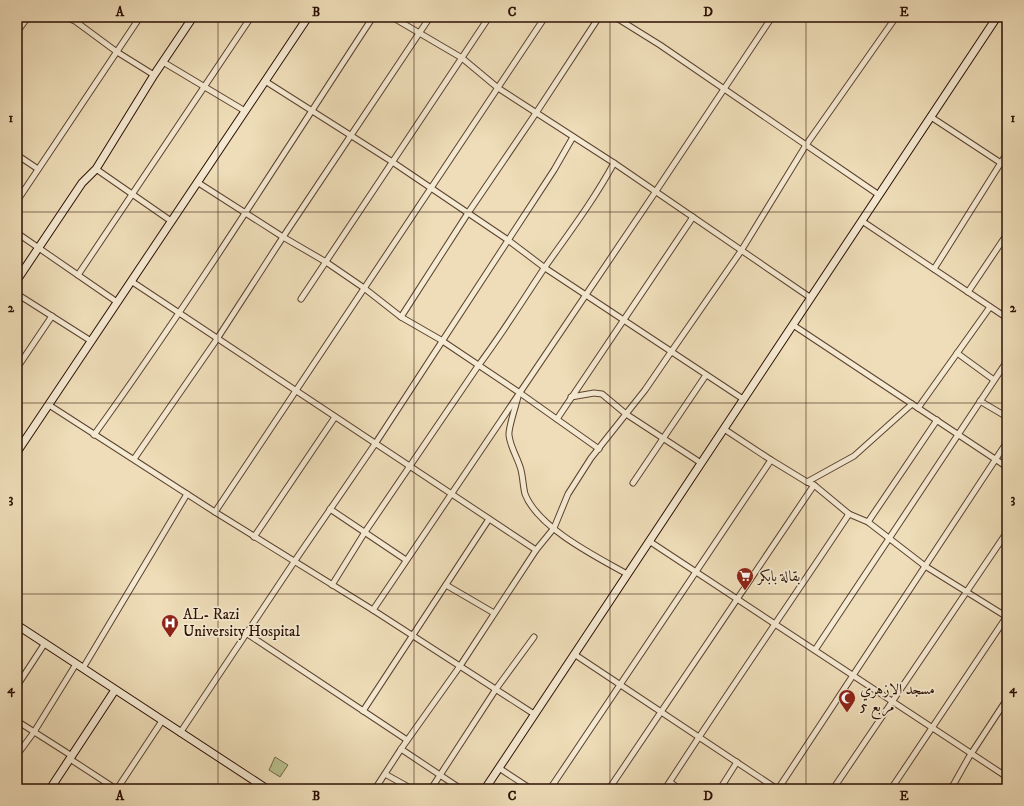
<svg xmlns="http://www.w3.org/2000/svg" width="1024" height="806" font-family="'IM FELL DW Pica',Amiri,serif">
	<defs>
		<pattern id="grass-tufts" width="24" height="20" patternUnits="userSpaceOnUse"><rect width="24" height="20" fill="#b9c18f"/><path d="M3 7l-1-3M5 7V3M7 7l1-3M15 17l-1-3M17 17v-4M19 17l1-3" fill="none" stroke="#9fa57a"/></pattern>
	</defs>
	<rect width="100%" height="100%" fill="#eeddb8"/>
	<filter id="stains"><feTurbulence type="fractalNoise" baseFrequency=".005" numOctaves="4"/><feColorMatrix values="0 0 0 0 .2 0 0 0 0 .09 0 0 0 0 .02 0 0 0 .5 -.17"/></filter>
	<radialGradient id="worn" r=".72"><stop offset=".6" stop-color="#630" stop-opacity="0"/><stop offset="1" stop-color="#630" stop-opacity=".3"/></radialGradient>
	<!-- grass -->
	<polygon fill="url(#grass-tufts)" stroke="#726849" points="275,757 288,765 280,777 269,770"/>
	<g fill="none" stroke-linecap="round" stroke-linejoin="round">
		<defs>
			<g id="street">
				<polyline points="66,17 75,21 117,52 154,75"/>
				<polyline points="392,17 462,58 498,88 614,163"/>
				<polyline points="615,17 660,45 879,195"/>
				<polyline points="17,32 28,17"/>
				<polyline points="163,62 245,111"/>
				<polyline points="265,81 391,161 508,240 545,268 743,399"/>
				<polyline points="931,117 1007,167"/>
				<polyline points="17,155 38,169"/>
				<polyline points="96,169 171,221"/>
				<polyline points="197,182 283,237 326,262 364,288 401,317 441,340 520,393 599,449"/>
				<polyline points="17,201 140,17"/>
				<polyline points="862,221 1007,318"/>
				<polyline points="17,233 117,302"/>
				<polyline points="934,269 1007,153"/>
				<polyline points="78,275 251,17"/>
				<polyline points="131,281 536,550"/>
				<polyline points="968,292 1007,234"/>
				<polyline points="17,294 91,341"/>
				<polyline points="301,299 489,17"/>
				<polyline points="401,317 468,213 536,113 599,17"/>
				<polyline points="793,325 1007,467"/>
				<polyline points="957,353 994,380"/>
				<polyline points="17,368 52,316"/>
				<path d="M518,397C516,405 508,429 509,435C510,447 518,458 521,470C523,478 523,486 525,494C538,528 597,557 627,574"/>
				<polyline points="571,397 594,393 602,394 626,414 701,463"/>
				<polyline points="980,401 1007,417"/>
				<polyline points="49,405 215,512 373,610 534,714"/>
				<polyline points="918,408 990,307"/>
				<polyline points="557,419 693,217"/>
				<polyline points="724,429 771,460 807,482 814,485 849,514 868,522 925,566 1007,617"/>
				<path d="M94,435C192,299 281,157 373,17"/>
				<polyline points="134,459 217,339 283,237 430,17"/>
				<polyline points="807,482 854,456 912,404"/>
				<polyline points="633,483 706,375"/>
				<polyline points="330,509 406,560"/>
				<polyline points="215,512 545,17"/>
				<polyline points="868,522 937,420"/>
				<polyline points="254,537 335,417"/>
				<polyline points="649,541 1007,777"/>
				<path d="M332,585L365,532L478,366C502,334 523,300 545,267C569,233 594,200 614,163L811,298"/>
				<polyline points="446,585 494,613"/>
				<polyline points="373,610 656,191 772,17"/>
				<polyline points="246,633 407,740"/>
				<polyline points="815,650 1007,361"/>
				<polyline points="574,654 777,789"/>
				<polyline points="83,668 187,494"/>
				<polyline points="17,686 45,643"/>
				<polyline points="363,711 489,519"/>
				<polyline points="17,721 72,756"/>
				<polyline points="180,733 294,562 375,444 554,170 573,137"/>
				<polyline points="401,749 461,789"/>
				<polyline points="17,755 34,732 76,664"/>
				<polyline points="70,759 116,789"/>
				<polyline points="499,768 531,789"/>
				<polyline points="385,774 412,789"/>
				<polyline points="670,782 679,789"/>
				<polyline points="117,789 162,721"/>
				<polyline points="375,789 401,749 460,666 536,550 554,528 568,494 591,458 645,390 671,352 741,251 806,145 896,17"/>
				<polyline points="431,789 496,689 534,637"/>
				<polyline points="550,789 771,460"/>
				<polyline points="609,789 814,485"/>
				<path d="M665,789C725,696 788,606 849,514"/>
				<polyline points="720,789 737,762"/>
				<polyline points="778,789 1007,442"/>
				<polyline points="833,789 1007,532"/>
				<polyline points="891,789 1007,616"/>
				<polyline points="951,789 969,757 1007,699"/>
				<polyline points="1005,789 1007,786"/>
			</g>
			<g id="secondary">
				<polyline points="17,280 82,183 96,169 154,75 193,17"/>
				<polyline points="17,452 308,17"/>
				<polyline points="17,625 267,789"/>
				<polyline points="50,789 115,690"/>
				<polyline points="485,789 997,17"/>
			</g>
		</defs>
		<!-- street casing -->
		<use href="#street" stroke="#5c4230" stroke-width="7"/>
		<!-- secondary casing -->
		<use href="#secondary" stroke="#2b0f03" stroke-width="9"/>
		<!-- street -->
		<use href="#street" stroke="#f4e9d1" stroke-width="5"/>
		<!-- secondary -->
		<use href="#secondary" stroke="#f4e9d1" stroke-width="7"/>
	</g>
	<!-- grid -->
	<path fill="none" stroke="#2b0f03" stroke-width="1" stroke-opacity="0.55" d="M218,17V789M414,17V789M610,17V789M806,17V789M17,212H1007M17,403H1007M17,594H1007"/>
	<!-- icons -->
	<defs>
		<symbol id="supermarket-pin" viewBox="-11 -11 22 30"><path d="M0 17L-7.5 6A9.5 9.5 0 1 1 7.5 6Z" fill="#8f2418" stroke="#f4e9d1"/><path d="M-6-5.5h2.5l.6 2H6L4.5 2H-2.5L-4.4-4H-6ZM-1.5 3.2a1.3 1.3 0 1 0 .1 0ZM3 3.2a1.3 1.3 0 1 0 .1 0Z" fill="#fff"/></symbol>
		<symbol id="hospital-pin" viewBox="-11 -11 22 30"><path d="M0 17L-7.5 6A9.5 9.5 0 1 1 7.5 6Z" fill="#8f2418" stroke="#f4e9d1"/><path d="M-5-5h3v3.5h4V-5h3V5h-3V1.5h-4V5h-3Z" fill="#fff"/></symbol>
		<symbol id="mosque-pin" viewBox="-11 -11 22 30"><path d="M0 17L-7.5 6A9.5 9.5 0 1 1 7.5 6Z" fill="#8f2418" stroke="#f4e9d1"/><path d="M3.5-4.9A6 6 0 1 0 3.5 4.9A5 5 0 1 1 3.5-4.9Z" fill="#fff"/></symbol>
	</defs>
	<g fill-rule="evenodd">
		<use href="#supermarket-pin" x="735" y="566" width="20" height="27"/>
		<use href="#hospital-pin" x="160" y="613" width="20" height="27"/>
		<use href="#mosque-pin" x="837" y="688" width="20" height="27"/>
	</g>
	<g text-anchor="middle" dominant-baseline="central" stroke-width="3.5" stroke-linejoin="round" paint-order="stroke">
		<!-- poi labels -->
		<g font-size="15" fill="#2b0f03" stroke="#f4e9d1" text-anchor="start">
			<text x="758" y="576">بقالة بابكر</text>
			<text x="183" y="614">AL- Razi<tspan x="183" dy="17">University Hospital</tspan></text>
			<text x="860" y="689">مسجد الازهري<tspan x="860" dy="17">مربع 5</tspan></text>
		</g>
	</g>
	<!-- margin -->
	<rect width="1024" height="806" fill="none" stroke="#eeddb8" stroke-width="44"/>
	<rect x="22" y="22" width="980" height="762" fill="none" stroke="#2b0f03" stroke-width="1.5"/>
	<g font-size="13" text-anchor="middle" font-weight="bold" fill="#2b0f03">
		<text x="120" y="16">A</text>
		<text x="316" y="16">B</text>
		<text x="512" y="16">C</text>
		<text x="708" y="16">D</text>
		<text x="904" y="16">E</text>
		<text x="11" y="122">1</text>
		<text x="1013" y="122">1</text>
		<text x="11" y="312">2</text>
		<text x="1013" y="312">2</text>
		<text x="11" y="503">3</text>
		<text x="1013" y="503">3</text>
		<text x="11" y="693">4</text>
		<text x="1013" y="693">4</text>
		<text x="120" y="800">A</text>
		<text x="316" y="800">B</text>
		<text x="512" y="800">C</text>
		<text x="708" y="800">D</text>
		<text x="904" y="800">E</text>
	</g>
	<rect width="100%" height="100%" filter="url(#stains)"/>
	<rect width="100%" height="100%" fill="url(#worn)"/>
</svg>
